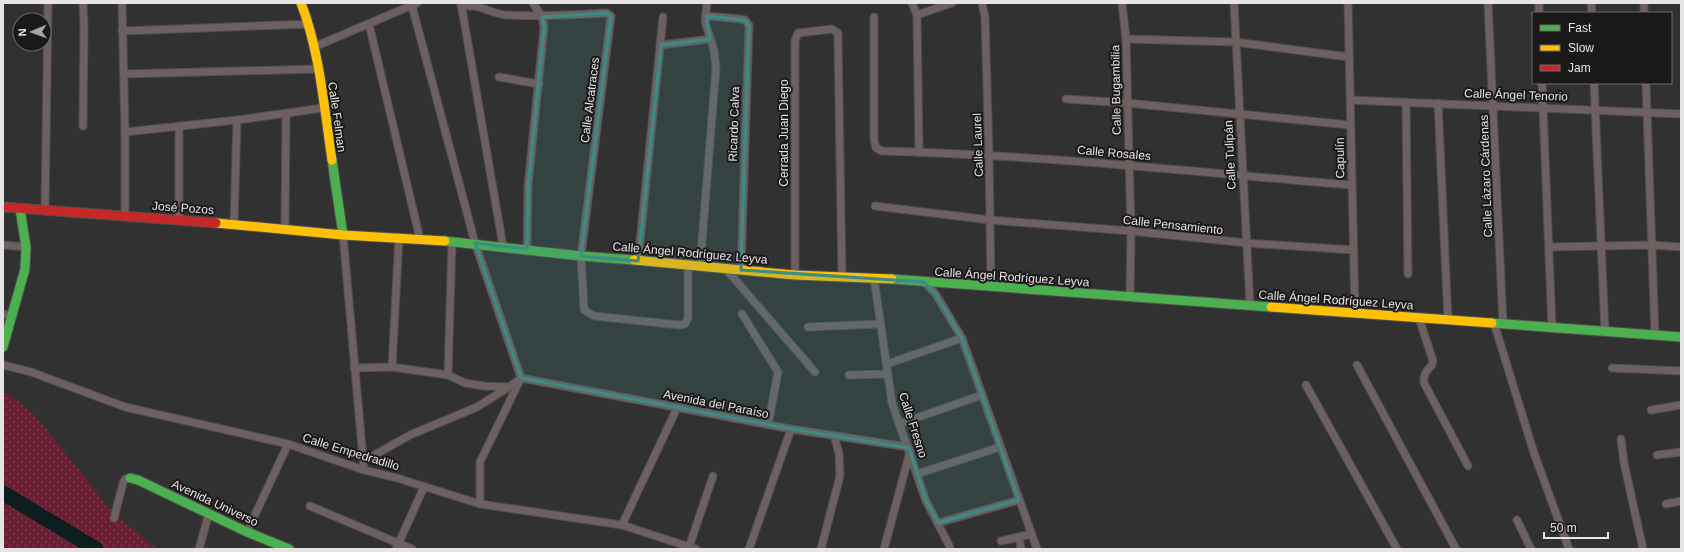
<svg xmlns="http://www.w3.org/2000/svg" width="1684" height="552" font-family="Arial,sans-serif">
	<defs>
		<pattern id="grass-dots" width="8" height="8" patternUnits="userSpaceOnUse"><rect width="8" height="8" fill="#691e32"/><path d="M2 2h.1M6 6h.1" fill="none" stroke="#7e3f50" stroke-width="1.8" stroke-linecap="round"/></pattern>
	</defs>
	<rect width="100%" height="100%" fill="#323131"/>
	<!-- grass -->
	<polygon fill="url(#grass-dots)" points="3,390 34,414 114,514 158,549 3,549"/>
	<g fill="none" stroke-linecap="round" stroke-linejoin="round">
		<!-- river -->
		<polyline stroke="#0c1e1d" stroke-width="15" points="3,493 96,549"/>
		<defs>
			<g id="street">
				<polyline points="122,3 125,132 125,217"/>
				<polyline points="461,3 503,246"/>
				<polyline points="912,3 917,15 919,152"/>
				<polyline points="982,3 985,17 989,155 991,286"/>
				<polyline points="1122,3 1126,39 1131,231 1130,297"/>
				<polyline points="1234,3 1250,305"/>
				<polyline points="1348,3 1355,312"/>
				<polyline points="1488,3 1503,324"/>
				<polyline points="1539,3 1539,13"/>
				<polyline points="1591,3 1592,13"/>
				<polyline points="1644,3 1644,13"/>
				<polyline points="412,6 475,243 521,378"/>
				<path d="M461,6C482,4 488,13 506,15C540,17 573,15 607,13L611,16L581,256L584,310L594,316L679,325L685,324L688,318V264"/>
				<polyline points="917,15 952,3"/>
				<polyline points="706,16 740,19 745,20 749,25 741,270"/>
				<path d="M874,17V140L876,148L882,151C1039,155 1195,172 1351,185"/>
				<polyline points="369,24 420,239"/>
				<polyline points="122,31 309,24"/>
				<polyline points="1126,39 1235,42 1349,57"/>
				<polyline points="661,45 710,39"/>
				<polyline points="314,47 417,3"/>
				<polyline points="124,74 318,69"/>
				<polyline points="499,77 539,84"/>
				<polyline points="1542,83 1552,327"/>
				<polyline points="1594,83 1605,331"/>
				<polyline points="1646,83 1655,335"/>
				<polyline points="1066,99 1127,103 1350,125"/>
				<polyline points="1351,100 1681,114"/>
				<polyline points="1406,102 1408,274"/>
				<polyline points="1438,103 1448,320"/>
				<polyline points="83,126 84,25 83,3"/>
				<polyline points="125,132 237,120 323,108"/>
				<polyline points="875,206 990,220 1131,231 1247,243 1354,250"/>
				<polyline points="45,211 48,3"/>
				<polyline points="179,220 179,126"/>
				<polyline points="234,224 237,120"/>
				<polyline points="285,229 286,114"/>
				<polyline points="343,235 364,470"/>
				<polyline points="3,245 26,247"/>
				<polyline points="1549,247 1651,245 1681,247"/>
				<polyline points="527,249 528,186 544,27 542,17 533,3"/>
				<polyline points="638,261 663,17"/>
				<polyline points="700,266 716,68 714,50 705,22 707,3"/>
				<polyline points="725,268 815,372"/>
				<polyline points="795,275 795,41 798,33 832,29 838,33 838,41 842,276"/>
				<polyline points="874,278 892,403 926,501 949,545 950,549"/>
				<polyline points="924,282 935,293 962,338 1037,549"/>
				<polyline points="3,314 11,316"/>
				<polyline points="742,314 778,372 768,425"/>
				<path d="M1419,318L1433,361L1432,365C1426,371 1423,375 1424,383L1468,466"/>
				<polyline points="1494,323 1534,453 1569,549"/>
				<polyline points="808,327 880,324"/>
				<polyline points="887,364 962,338"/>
				<polyline points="3,365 31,372 125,407 288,444 364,470 397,478 480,504 622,525 696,549"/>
				<polyline points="1357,365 1456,549"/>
				<polyline points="392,367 399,237"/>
				<polyline points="354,368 392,367 448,375 465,383 484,386 509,387 521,378"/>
				<polyline points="1612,368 1681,371"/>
				<polyline points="448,375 452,241"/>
				<polyline points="849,375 888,374"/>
				<polyline points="521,378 791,429 908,447"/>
				<polyline points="1306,385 1397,549"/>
				<polyline points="1651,410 1681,405"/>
				<polyline points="899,424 982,395"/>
				<polyline points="1621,439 1624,463 1643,549"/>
				<polyline points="1657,455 1681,452"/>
				<polyline points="364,461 410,435 477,407 509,387"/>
				<polyline points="917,474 1000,447"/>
				<polyline points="480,504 480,462 520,380"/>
				<polyline points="1666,504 1681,501"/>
				<polyline points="310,506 412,549"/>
				<polyline points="114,518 123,483 125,479 130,478"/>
				<polyline points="1517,520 1531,549"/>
				<polyline points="938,523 1019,500"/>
				<polyline points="622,525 677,408"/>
				<polyline points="247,532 288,444"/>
				<polyline points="1019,537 1021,549"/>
				<polyline points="1001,541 1031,534"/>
				<polyline points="689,547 713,476"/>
				<polyline points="199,549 209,513"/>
				<polyline points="396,549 424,487"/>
				<polyline points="749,549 791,429"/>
				<polyline points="821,549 840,476 839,453 834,436"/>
				<polyline points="884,549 910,452"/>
			</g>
			<g id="fast">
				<polyline points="332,160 343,235"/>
				<polyline points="445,241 581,256 634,260"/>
				<polyline points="892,279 1271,307"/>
				<polyline points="1492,323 1681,337"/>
				<polyline points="3,347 25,269 26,247 20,209"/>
				<polyline points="130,478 138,480 247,532 289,549"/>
			</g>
			<g id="slow">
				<path d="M301,3C320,52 324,108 332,160"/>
				<polyline points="216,223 343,235 445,241"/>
				<polyline points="634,260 795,275 892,279"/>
				<polyline points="1271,307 1492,323"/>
			</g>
			<polyline id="jam" points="3,207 216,223"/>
		</defs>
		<!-- street casing -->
		<use href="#street" stroke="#4f4e4e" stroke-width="9"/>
		<!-- fast casing -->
		<use href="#fast" stroke="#4f4e4e" stroke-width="11"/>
		<!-- slow casing -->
		<use href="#slow" stroke="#4f4e4e" stroke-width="11"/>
		<!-- jam casing -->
		<use href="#jam" stroke="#4f4e4e" stroke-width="11"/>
		<!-- street -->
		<use href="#street" stroke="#6e6061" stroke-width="7"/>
		<!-- fast -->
		<use href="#fast" stroke="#4caf50" stroke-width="9"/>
		<!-- slow -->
		<use href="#slow" stroke="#ffc107" stroke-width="9"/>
		<!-- jam -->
		<use href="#jam" stroke="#c62828" stroke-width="9"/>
	</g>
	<!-- marked area -->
	<path fill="#3a8c86" fill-opacity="0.2" stroke="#3a8c86" stroke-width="3" stroke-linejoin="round" d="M607,13L611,16L581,256L638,261L661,45L710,39L706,16L745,20L749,25L741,270L924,282L935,293L962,338L1019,500L938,523L926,501L909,448L791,429L521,378L475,243L527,249L528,186L544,27L542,17Z"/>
	<g text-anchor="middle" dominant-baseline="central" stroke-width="4" stroke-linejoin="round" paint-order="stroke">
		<!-- street labels -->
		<g font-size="12" fill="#e6e4e4" stroke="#1a1818">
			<text transform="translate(1116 90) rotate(-91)">Calle Bugambilia</text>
			<text transform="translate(1516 95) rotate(2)">Calle Ángel Tenorio</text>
			<text transform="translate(590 100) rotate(-83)">Calle Alcatraces</text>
			<text transform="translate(337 117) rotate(82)">Calle Felman</text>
			<text transform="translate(734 124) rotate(-88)">Ricardo Calva</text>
			<text transform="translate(784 133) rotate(-90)">Cerrada Juan Diego</text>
			<text transform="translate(978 145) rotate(-92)">Calle Laurel</text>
			<text transform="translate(1114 153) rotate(5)">Calle Rosales</text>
			<text transform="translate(1230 155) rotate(-93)">Calle Tulipán</text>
			<text transform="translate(1340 158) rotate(-91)">Capulín</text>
			<text transform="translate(1486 176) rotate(-92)">Calle Lázaro Cárdenas</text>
			<text transform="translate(183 208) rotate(4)">José Pozos</text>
			<text transform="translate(1173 225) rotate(6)">Calle Pensamiento</text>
			<text transform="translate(690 253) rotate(5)">Calle Ángel Rodríguez Leyva</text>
			<text transform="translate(1012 277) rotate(4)">Calle Ángel Rodríguez Leyva</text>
			<text transform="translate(1336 300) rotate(4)">Calle Ángel Rodríguez Leyva</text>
			<text transform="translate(716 404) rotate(11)">Avenida del Paraíso</text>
			<text transform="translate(913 425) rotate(72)">Calle Fresno</text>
			<text transform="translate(351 452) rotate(17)">Calle Empedradillo</text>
			<text transform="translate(215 503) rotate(25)">Avenida Universo</text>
		</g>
	</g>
	<!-- border -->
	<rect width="1684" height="552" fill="none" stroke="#e6e4e4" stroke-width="8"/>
	<!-- legend -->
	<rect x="1532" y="12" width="140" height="72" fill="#1a1818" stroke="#6c6a6a"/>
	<rect x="1540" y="25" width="20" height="6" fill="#4caf50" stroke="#6c6a6a"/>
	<text x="1568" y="32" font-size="12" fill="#e6e4e4">Fast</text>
	<rect x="1540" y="45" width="20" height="6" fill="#ffc107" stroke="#6c6a6a"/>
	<text x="1568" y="52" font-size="12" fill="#e6e4e4">Slow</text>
	<rect x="1540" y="65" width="20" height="6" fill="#c62828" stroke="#6c6a6a"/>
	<text x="1568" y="72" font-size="12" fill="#e6e4e4">Jam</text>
	<!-- north arrow -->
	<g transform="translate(32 32) rotate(268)"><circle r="19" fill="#1a1818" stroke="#6c6a6a"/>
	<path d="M0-3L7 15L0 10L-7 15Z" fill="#a7a5a5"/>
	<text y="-6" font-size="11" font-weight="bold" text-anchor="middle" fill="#e6e4e4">N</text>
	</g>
	<!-- scale -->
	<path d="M1544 532v6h64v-6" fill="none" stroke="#e6e4e4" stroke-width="2"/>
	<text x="1550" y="532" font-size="12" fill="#e6e4e4" stroke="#1a1818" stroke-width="3" paint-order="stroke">50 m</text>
</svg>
